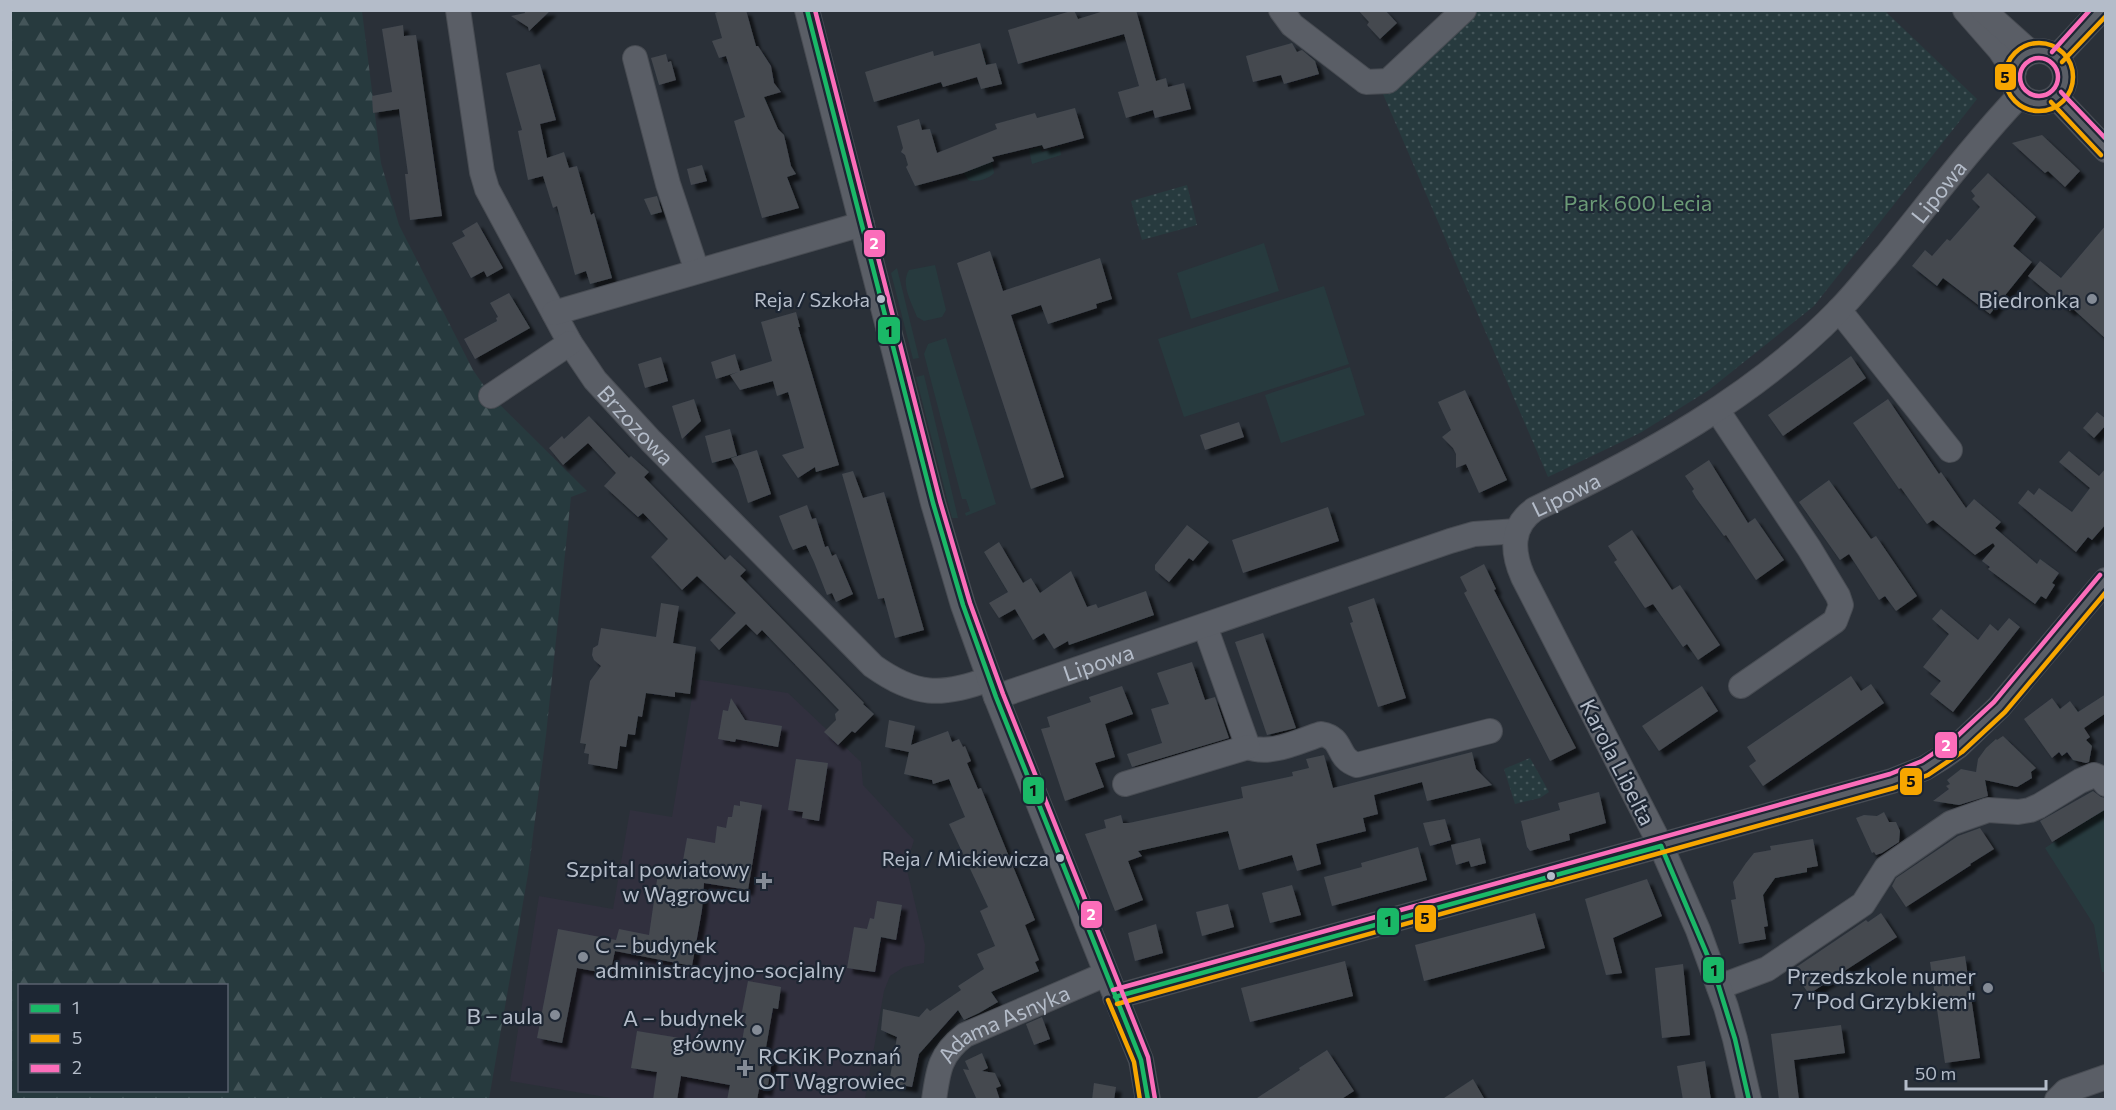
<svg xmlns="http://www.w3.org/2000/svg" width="2116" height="1110" font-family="Commissioner,sans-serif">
	<defs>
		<pattern id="forest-firs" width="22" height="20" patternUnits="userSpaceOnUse" patternTransform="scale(1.5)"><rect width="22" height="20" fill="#273a3e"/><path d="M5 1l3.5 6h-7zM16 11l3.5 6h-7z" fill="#445559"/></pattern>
		<pattern id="park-dots" width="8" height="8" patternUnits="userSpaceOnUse" patternTransform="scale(1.5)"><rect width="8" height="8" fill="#273a3e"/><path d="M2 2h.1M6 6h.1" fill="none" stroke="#445559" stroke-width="1.8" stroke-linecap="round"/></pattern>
		<filter id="shadow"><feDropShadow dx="5.5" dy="5.5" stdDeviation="1.5" flood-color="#0009"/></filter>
	</defs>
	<rect width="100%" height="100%" fill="#2a3038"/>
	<!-- medical -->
	<polygon fill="#31303e" points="695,679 788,693 861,762 863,785 914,840 906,866 925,945 924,963 904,967 890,976 884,991 865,1099 617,1099 510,1081 539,896 613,909 630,810 672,817"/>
	<!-- green -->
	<g fill="#273a3e">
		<polygon points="1040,147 1042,152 1060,147 1061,155 1032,164 1029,150"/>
		<path d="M992,161L994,173C989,179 975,183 968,180L964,173Z"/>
		<polygon points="1264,243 1279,291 1191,319 1177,273"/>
		<path d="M935,265L946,310L942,317L924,321L917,317C912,303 900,284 909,270Z"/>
		<polygon points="897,268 919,358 913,359 891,273"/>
		<polygon points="1324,286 1349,364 1184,417 1158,339"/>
		<polygon points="946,338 996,504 966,516 965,513 970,511 966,499 962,499 924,354 928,344"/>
		<polygon points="1350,367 1365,415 1281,443 1265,395"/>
		<polygon points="924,375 954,501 958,518 952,518 916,377"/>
		<polygon points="2105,809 2105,972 2102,972 2094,925 2045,848"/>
	</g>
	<!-- forest -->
	<path fill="url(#forest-firs)" fill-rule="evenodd" d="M10,11H362L381,163L399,225L473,370L491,396L587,491L571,497L546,735L528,874L489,1099H11ZM20,986H226V1090H20Z"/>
	<!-- park -->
	<g fill="url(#park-dots)">
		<polygon points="1884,10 1977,99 1814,306 1709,390 1640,433 1548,477 1383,94 1474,11"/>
		<polygon points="1187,185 1197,225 1142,240 1131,201"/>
		<polygon points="1530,758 1549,792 1540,798 1515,804 1504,769"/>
	</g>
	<!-- building -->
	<g fill="#444950" filter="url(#shadow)">
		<polygon points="524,10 551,10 529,31 528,27 511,16 525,13"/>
		<polygon points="723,10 746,10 756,46 758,46 771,66 774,83 781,92 764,97 778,129 784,135 791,166 796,174 787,177 799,208 762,218 734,121 745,117 726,56 719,58 712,41 722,38 715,13"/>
		<polygon points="1074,10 1078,19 1107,10 1136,10 1156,81 1166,78 1168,87 1184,83 1191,109 1155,118 1153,110 1126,118 1118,92 1139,86 1124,34 1018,64 1008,30"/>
		<polygon points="1358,10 1385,10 1397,23 1380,39 1367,25 1369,22"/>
		<polygon points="403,25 404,36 416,35 442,216 410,220 405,174 408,174 399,109 373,113 372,96 392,92 382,29"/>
		<polygon points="980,43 986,65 996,63 1002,84 981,89 977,77 943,87 941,82 874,102 865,72 933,51 934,56"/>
		<polygon points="1292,43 1297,52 1302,50 1315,61 1319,74 1284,84 1281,75 1253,82 1246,56"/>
		<polygon points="666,54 668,62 671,61 676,80 659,85 651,58"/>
		<polygon points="540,64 556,120 540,124 547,158 564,152 569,168 577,166 591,215 594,213 612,278 590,284 586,271 575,275 557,206 553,208 543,176 528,180 518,131 522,130 506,73"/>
		<polygon points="1075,108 1084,138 1044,149 1042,145 992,157 994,161 963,173 915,186 906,167 908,165 905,155 901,152 903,148 897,126 919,119 922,130 930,129 937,153 997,129 995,124 1035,113 1037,118"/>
		<polygon points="2042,135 2080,171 2065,187 2048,171 2045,173 2012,143"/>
		<polygon points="702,165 707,181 691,185 687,169"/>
		<polygon points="1988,173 2036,217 2013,246 2032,262 1990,314 1943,278 1937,286 1912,266 1925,250 1932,256 1947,239 1950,241 1980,207 1972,199 1975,196 1971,191"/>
		<polygon points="657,196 662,212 651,215 644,199"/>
		<polygon points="477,222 503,268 487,277 484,271 471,278 452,243 465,236 462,231"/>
		<polygon points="2106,225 2106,339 2072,308 2070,311 2028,276 2040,261 2061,278"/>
		<polygon points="990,251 1003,291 1100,258 1112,299 1096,304 1097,308 1048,324 1041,305 1011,315 1064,477 1031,489 957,263"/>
		<polygon points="509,293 530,328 475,359 464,339 497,321 496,318 498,317 490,303"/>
		<polygon points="796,312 800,327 798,327 839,465 816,472 815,467 798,478 782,455 804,448 788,392 777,396 773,381 740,390 730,375 738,372 716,379 711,362 735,354 740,371 772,361 761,322"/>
		<polygon points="1851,356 1866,378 1783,436 1768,415"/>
		<polygon points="661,357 668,381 645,388 638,364"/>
		<polygon points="1465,390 1507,480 1479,493 1466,464 1456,468 1456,454 1453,448 1442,437 1451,430 1438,402"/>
		<polygon points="694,399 701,421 682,439 672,406"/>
		<polygon points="1888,399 1939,474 1941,472 1966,508 1974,499 2001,522 1995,528 2037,564 2040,559 2059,573 2052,583 2055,585 2046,599 2041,596 2035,604 1988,569 1990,567 1982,561 1995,546 1993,543 1975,555 1933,520 1927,524 1901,488 1899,489 1853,423"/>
		<polygon points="2097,412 2106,419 2106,425 2094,438 2083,428"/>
		<polygon points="589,416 629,458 631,456 649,472 644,477 725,560 730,555 746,570 740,576 864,703 863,704 874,714 855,733 852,731 838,745 824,732 836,720 835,714 839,710 762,630 757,635 746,624 719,650 710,640 736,613 697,576 682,590 651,557 668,539 643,513 638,517 604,486 616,473 588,443 563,465 549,448 562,436 564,439"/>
		<polygon points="1239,422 1244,437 1205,450 1200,435"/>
		<polygon points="730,429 737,456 712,463 705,436"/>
		<polygon points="757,450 771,494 748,503 738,470 731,458"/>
		<polygon points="2069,451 2099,476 2106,468 2106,524 2092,540 2088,537 2076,552 2018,503 2028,490 2034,495 2039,488 2072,512 2090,488 2059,462"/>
		<polygon points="1709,460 1748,523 1755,518 1784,560 1756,580 1726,535 1724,536 1696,498 1692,491 1694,489 1685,476"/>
		<polygon points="853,471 863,498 884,492 924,630 895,638 884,598 878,599 842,474"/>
		<polygon points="1829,480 1871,539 1876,536 1917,596 1896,611 1885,596 1879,600 1849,554 1840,560 1799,502"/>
		<polygon points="807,505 812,519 816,518 825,547 828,546 832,556 836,554 853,594 836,602 832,593 827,595 814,562 806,545 793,550 789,542 779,516"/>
		<polygon points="1328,507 1339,541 1243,573 1232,540"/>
		<polygon points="1187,525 1209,542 1193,561 1189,558 1169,582 1155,570 1155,565"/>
		<polygon points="1632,530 1672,590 1680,585 1720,645 1698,660 1687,644 1683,647 1653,604 1645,608 1614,562 1617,560 1608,546"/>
		<polygon points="999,542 1023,583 1031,578 1040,593 1071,571 1087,607 1096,604 1098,608 1146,591 1154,615 1069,645 1068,641 1054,649 1044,633 1033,640 1015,609 999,618 989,603 1008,592 984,552"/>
		<polygon points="1484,564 1496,589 1494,590 1576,748 1550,761 1464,593 1467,591 1460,577"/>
		<polygon points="1374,598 1406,698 1378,707 1350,623 1353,622 1348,607"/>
		<polygon points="661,603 679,606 673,643 696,647 690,694 675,692 675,697 646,693 642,717 638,716 635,735 628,734 626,747 620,746 617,769 588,764 589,754 584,753 586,744 580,743 590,681 601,666 594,660 592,655 593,648 598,645 601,628 656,637"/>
		<polygon points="1941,609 1978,640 1990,624 1998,631 2009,618 2020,627 1953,712 1930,694 1941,681 1923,667 1949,634 1932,619"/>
		<polygon points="1263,633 1296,728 1267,735 1235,642"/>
		<polygon points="1192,662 1205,700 1215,697 1229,738 1132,767 1127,754 1162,743 1151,709 1169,704 1157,673"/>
		<polygon points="1851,676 1861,691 1871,684 1884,703 1763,786 1749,766 1756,761 1747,747"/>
		<polygon points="1122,686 1133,714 1105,724 1115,757 1095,763 1104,787 1065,801 1041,729 1050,727 1047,717 1091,702 1089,697"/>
		<polygon points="1702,686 1718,711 1659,751 1642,726"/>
		<polygon points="2106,694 2106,713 2084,728 2090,737 2086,740 2092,746 2089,762 2086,763 2073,760 2067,752 2062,756 2059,752 2052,758 2024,719 2052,698 2060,709 2070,701 2078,712"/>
		<polygon points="731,698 745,720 782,726 778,747 736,739 735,742 718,739 723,710 728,711"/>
		<polygon points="889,720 915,726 911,745 948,731 952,742 959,739 963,747 965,746 971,761 967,763 978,789 981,788 1035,920 1025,925 1039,960 1035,962 1039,971 991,992 998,1002 979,1013 964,1020 958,1010 919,1054 912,1087 889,1083 897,1037 881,1030 883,1009 919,1017 927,1008 930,1011 961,990 958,986 984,969 977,954 995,946 980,911 988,907 949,824 965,817 949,779 933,784 932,780 904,774 909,752 885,747"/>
		<polygon points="2003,736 2036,768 2031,772 2032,778 2017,787 1985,780 1988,796 1959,805 1933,801 1949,789 1946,786 1950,784 1947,780 1961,769 1976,772 1978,759 1986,748 1996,739 1997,740"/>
		<polygon points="1472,752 1476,769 1492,785 1427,801 1422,782 1374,795 1378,814 1363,818 1366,831 1316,844 1321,864 1297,871 1292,855 1239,870 1228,831 1138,851 1142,856 1128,861 1143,900 1115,911 1085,834 1106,828 1104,820 1121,815 1123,823 1129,823 1243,798 1241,787 1293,776 1292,772 1309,768 1306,759 1324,755 1333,788"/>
		<polygon points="796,759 828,763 819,821 802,818 803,812 788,810"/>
		<polygon points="2093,791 2101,797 2106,798 2106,809 2052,842 2040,821"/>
		<polygon points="1599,792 1606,823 1569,834 1570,840 1530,851 1527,847 1521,821 1560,810 1558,803"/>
		<polygon points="740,801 762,805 748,890 704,883 702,910 692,966 615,951 610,974 577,968 562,1043 537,1038 558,929 616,940 619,929 649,935 658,873 680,877 687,838 715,843 717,826 726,828 728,817 732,817 734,805 740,806"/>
		<polygon points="1884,812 1889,822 1896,822 1900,831 1899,842 1882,853 1876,855 1874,852 1872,853 1856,818 1864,815 1877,816"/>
		<polygon points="1445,819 1451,840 1430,846 1423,823"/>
		<polygon points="1980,828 1994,849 1970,864 1971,865 1906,907 1892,886 1896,878 1958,836"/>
		<polygon points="1480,838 1486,863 1471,867 1469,861 1456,865 1451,845"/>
		<polygon points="1813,839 1818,866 1807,868 1807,872 1775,878 1763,895 1768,926 1764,927 1766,939 1739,944 1731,900 1736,899 1733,882 1746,863 1754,853 1771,850 1770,846"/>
		<polygon points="1418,847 1427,880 1332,906 1324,877 1362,867 1361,863"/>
		<polygon points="1647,879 1662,916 1613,938 1622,973 1606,975 1585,899"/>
		<polygon points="1292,885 1301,915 1270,923 1262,893"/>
		<polygon points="877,901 902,905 896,940 881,937 875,972 847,968 854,927 867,929 870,918 874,919"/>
		<polygon points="1228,904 1234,927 1202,936 1196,912"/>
		<polygon points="1535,913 1545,948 1424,981 1415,945"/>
		<polygon points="1881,913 1897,937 1809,994 1792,970 1866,920 1868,922"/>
		<polygon points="1156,924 1163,953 1135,961 1128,933"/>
		<polygon points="1965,956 1980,1058 1945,1063 1930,962"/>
		<polygon points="1345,961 1353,996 1250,1022 1241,988"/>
		<polygon points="1683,964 1690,1035 1662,1038 1655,968"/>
		<polygon points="748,981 781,987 778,1009 773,1008 765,1053 773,1055 767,1091 759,1089 757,1100 727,1100 730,1085 681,1076 677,1100 653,1100 657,1072 631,1068 637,1031 741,1048 746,1017 741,1017"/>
		<polygon points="1042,1017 1050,1039 1034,1045 1026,1024"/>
		<polygon points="1841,1025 1845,1053 1794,1060 1799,1100 1779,1100 1771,1034"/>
		<polygon points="1327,1050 1354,1091 1340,1100 1254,1100 1300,1070 1299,1068"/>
		<polygon points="982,1053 988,1068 982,1071 995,1073 1001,1086 996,1088 1000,1100 977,1100 963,1069 969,1070 965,1061"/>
		<polygon points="1705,1061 1711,1100 1683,1100 1677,1066"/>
		<polygon points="1473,1079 1485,1100 1441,1100"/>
		<polygon points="1094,1083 1116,1087 1114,1100 1092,1100"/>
	</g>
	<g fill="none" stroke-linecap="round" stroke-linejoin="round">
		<defs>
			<g id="minor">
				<path id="s1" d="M458,10L482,172L487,189L570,343L595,380L651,441L873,666C915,696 941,697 989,679"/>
				<polyline points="807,10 933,503 963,605 996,697 1141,1060 1148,1100"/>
				<polyline points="1281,10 1292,25 1366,82 1388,81 1464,10"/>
				<polyline points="1965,10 2000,50 2014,71"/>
				<polyline points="1983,10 2030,52"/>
				<circle cx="2039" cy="77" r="26"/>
				<polyline points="2057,57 2101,10"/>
				<polyline points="635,58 668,184 697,271"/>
				<polyline points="2056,97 2106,150"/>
				<polyline points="1839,310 1950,450"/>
				<polyline points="554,313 862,224"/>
				<polyline points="491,396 570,343"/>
				<polyline points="1717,410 1809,548 1838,596 1841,605 1835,621 1741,686"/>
				<path d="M1205,626L1248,747C1270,756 1299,741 1321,734C1345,738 1335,758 1357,765L1490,731"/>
				<path id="s2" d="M996,697L1450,541L1474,534L1517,531"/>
				<polyline points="1125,784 1248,747"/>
				<polyline points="1719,987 1767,969 1863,904 1886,868 1951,823 1988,810 2018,812 2030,810 2039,806 2080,781 2094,775 2101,778 2106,784"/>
				<polyline points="1115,997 1892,781 1925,768 1943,757 1957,747 1999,707 2106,580"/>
				<path id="s3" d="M934,1100C938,1070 940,1054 965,1035L1106,974"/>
				<path id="s4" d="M1749,1100L1735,1039L1726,1007L1698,930L1661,846L1523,577C1512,552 1510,526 1535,509C1644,457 1753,398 1838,311C1855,294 1870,274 1886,256C1930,202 1972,146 2020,95"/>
				<polyline points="2057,1100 2066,1091 2106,1077"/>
			</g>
		</defs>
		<!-- minor casing -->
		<use href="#minor" stroke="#484c53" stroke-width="26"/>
		<!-- minor -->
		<use href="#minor" stroke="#5a5e66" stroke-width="24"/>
		<defs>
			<g id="bus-1">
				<polyline points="807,10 933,503 963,605 996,697 1141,1060 1148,1100"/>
				<polyline points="1661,846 1714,971 1735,1039 1749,1100"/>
				<polyline points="1115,997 1661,846"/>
			</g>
			<g id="bus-2">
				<circle cx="2039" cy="77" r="34"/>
				<polyline points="2062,62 2106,16"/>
				<polyline points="2051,102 2101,155"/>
				<polyline points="1108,1000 1134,1062 1140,1100"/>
				<polyline points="1117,1004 1894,788 1928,775 1962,752 2005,712 2106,592"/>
			</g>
			<g id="bus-3">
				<polyline points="815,10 940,501 970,603 1003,694 1148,1057 1155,1099"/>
				<polyline points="2052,52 2090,10"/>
				<circle cx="2039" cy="77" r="19"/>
				<polyline points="2061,92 2106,139"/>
				<polyline points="1113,990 1890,774 1922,761 1952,741 1994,702 2100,575"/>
			</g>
		</defs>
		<!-- bus-1 casing -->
		<use href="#bus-1" stroke="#1d2633" stroke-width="9"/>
		<!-- bus-2 casing -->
		<use href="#bus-2" stroke="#1d2633" stroke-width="9"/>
		<!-- bus-3 casing -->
		<use href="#bus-3" stroke="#1d2633" stroke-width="9"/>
		<!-- bus-1 -->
		<use href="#bus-1" stroke="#1ab867" stroke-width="4.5"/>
		<!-- bus-2 -->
		<use href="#bus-2" stroke="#f7a600" stroke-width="4.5"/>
		<!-- bus-3 -->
		<use href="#bus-3" stroke="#fb6dba" stroke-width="4.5"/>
	</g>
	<!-- markers -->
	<g fill="#b4bcc9" stroke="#1d2633" stroke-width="2">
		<circle cx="881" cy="299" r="5"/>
		<circle cx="1060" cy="858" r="5"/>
		<circle cx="1551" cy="876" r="5"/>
	</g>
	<g fill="#848b96" stroke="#1d2633" stroke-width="2">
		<circle cx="2092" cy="299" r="6"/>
		<path d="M761 872h6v6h6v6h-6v6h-6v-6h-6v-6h6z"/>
		<circle cx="583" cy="957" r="6"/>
		<circle cx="1988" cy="988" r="6"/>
		<circle cx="555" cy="1015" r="6"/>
		<circle cx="757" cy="1030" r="6"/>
		<path d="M742 1059h6v6h6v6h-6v6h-6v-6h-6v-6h6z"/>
	</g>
	<g text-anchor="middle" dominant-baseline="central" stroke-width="4.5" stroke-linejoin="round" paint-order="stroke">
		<!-- bus labels -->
		<g font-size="20" fill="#b4bcc9" stroke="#1d2633" text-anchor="end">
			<text x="870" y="299">Reja / Szkoła</text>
			<text x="1049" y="858">Reja / Mickiewicza</text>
		</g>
		<!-- street labels -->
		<g font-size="22" fill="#b4bcc9" stroke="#1d2633">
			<text stroke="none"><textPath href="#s4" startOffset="1168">Lipowa</textPath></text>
			<text stroke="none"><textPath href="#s1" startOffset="462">Brzozowa</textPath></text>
			<text stroke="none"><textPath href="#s4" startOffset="682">Lipowa</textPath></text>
			<text stroke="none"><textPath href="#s2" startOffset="108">Lipowa</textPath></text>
			<text transform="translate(1618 762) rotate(63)">Karola Libelta</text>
			<text stroke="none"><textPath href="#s3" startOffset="114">Adama Asnyka</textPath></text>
		</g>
		<!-- park labels -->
		<g font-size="22" fill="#6b9a76" stroke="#1d2633">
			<text x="1638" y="202">Park 600 Lecia</text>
		</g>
		<!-- poi labels -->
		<g font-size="22" fill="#b4bcc9" stroke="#1d2633" text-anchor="end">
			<text x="2080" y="299">Biedronka</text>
			<text x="750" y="868">Szpital powiatowy<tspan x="750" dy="25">w Wągrowcu</tspan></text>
			<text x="595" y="944" text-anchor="start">C – budynek<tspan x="595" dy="25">administracyjno-socjalny</tspan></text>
			<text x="1976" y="975">Przedszkole numer<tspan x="1976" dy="25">7 "Pod Grzybkiem"</tspan></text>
			<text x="543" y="1015">B – aula</text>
			<text x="745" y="1017">A – budynek<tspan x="745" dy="25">główny</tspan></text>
			<text x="758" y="1055" text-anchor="start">RCKiK Poznań<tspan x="758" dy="25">OT Wągrowiec</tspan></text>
		</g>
	</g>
	<g stroke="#1d2633" stroke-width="2">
		<rect x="1994" y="63" width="23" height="28" rx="6" fill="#f7a600"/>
		<rect x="863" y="229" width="23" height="29" rx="6" fill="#fb6dba"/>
		<rect x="877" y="316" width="24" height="29" rx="6" fill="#1ab867"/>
		<rect x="1934" y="731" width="24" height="28" rx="6" fill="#fb6dba"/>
		<rect x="1899" y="767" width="24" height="29" rx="6" fill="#f7a600"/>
		<rect x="1022" y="776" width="23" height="29" rx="6" fill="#1ab867"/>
		<rect x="1080" y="900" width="23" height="29" rx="6" fill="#fb6dba"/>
		<rect x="1414" y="904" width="23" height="29" rx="6" fill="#f7a600"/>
		<rect x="1376" y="907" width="24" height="29" rx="6" fill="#1ab867"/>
		<rect x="1702" y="956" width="23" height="28" rx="6" fill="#1ab867"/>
	</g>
	<g font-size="16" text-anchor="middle" font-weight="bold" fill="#fff">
		<text x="874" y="249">2</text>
		<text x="1946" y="751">2</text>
		<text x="1091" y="920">2</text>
	</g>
	<g font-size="16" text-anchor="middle" font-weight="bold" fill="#111">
		<text x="2005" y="83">5</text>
		<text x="889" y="337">1</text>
		<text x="1911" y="787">5</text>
		<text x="1033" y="796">1</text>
		<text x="1425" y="924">5</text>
		<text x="1388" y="927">1</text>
		<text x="1714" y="976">1</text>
	</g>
	<!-- border -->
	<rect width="2116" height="1110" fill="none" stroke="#b4bcc9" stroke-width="24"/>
	<!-- legend -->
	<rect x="18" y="984" width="210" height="108" fill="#1d2633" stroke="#59626f" stroke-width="1.5"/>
	<rect x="30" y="1004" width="30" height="9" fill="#1ab867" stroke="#59626f" stroke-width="1.5"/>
	<text x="72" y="1014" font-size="18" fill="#b4bcc9">1</text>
	<rect x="30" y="1034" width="30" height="9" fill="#f7a600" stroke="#59626f" stroke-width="1.5"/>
	<text x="72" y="1044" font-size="18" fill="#b4bcc9">5</text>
	<rect x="30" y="1064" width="30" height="9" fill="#fb6dba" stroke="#59626f" stroke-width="1.5"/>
	<text x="72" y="1074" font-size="18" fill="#b4bcc9">2</text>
	<!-- scale -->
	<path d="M1906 1080v9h140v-9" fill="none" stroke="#b4bcc9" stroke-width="3"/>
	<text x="1915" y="1080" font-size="18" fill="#b4bcc9" stroke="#1d2633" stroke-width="4.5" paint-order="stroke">50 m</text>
</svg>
